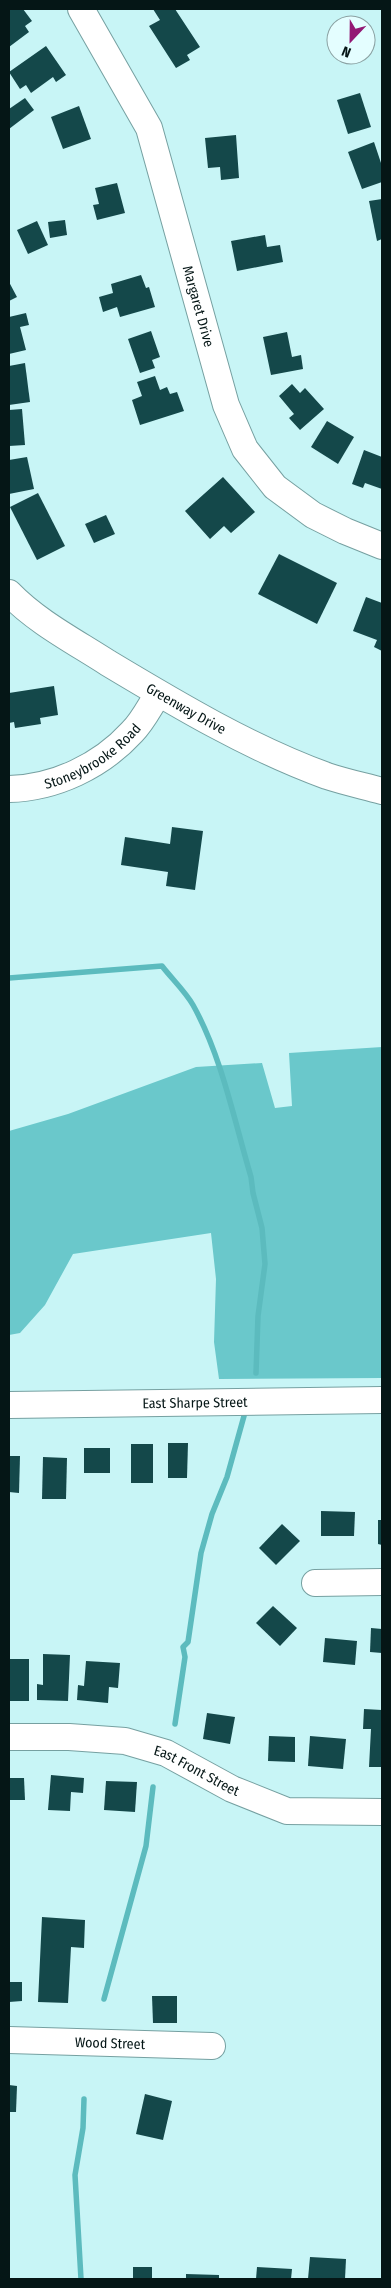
<svg xmlns="http://www.w3.org/2000/svg" width="391" height="2288" font-family="'Fira Sans Condensed',sans-serif">
	<rect width="100%" height="100%" fill="#c8f5f6"/>
	<!-- forest -->
	<polygon fill="#6ac8cb" points="382,1047 382,1378 219,1379 214,1342 216,1279 211,1233 73,1254 45,1305 20,1333 9,1335 9,1131 68,1114 196,1067 262,1063 275,1108 292,1106 289,1053"/>
	<g fill="none" stroke-linecap="round" stroke-linejoin="round">
		<!-- stream -->
		<g stroke="#5cbbbe" stroke-width="5.5">
			<path d="M9,978L162,966C172,979 185,991 193,1005C222,1057 234,1120 251,1177L253,1193L262,1228L265,1264L258,1316L256,1373"/>
			<polyline points="175,1724 185,1657 183,1647 188,1642 201,1553 212,1514 227,1477 244,1416"/>
			<polyline points="104,1999 146,1846 153,1787"/>
			<polyline points="81,2279 75,2175 83,2128 84,2099"/>
		</g>
	</g>
	<!-- building -->
	<g fill="#14484a">
		<polygon points="9,9 23,9 32,21 25,26 29,32 9,47"/>
		<polygon points="153,9 175,9 200,47 187,55 190,60 176,68 149,26 160,20"/>
		<polygon points="46,46 66,75 56,82 53,77 31,93 26,85 20,89 9,72"/>
		<polygon points="360,93 371,127 348,134 337,100"/>
		<polygon points="25,98 34,110 9,129 9,109"/>
		<polygon points="79,106 91,139 63,149 51,117"/>
		<polygon points="236,135 239,178 221,180 220,167 208,168 205,138"/>
		<polygon points="374,142 382,166 382,182 362,189 348,152"/>
		<polygon points="117,183 125,213 97,220 93,205 99,204 95,188"/>
		<polygon points="382,199 382,239 377,241 369,201"/>
		<polygon points="65,220 67,235 50,238 48,222"/>
		<polygon points="37,221 48,245 28,254 17,230"/>
		<polygon points="265,235 267,247 280,245 283,262 237,271 231,241"/>
		<polygon points="141,275 146,288 149,287 155,307 120,317 117,307 103,312 99,297 113,293 111,284"/>
		<polygon points="9,282 17,297 9,301"/>
		<polygon points="26,313 29,325 20,327 26,350 9,354 9,317"/>
		<polygon points="151,331 160,357 152,360 155,368 140,373 128,339"/>
		<polygon points="287,332 292,357 301,355 303,369 271,375 263,337"/>
		<polygon points="25,363 30,402 9,405 9,366"/>
		<polygon points="155,376 160,390 167,387 170,394 177,392 184,411 140,425 132,400 142,396 137,382"/>
		<polygon points="292,384 300,393 305,388 324,409 300,430 289,418 294,414 279,396"/>
		<polygon points="22,409 25,445 9,446 9,410"/>
		<polygon points="327,421 354,437 338,464 311,447"/>
		<polygon points="364,450 382,457 382,489 365,483 363,488 352,484"/>
		<polygon points="27,457 34,489 9,494 9,460"/>
		<polygon points="223,477 255,512 231,533 224,526 210,539 185,511"/>
		<polygon points="38,493 65,546 37,560 10,507"/>
		<polygon points="106,515 115,534 94,543 85,524"/>
		<polygon points="279,554 337,583 317,624 258,594"/>
		<polygon points="366,597 382,603 382,651 374,647 377,640 353,631"/>
		<polygon points="54,686 58,715 40,718 41,724 15,728 14,722 9,723 9,693"/>
		<polygon points="172,827 203,831 195,890 166,886 168,872 121,865 125,837 170,844"/>
		<polygon points="168,1443 188,1443 187,1478 168,1478"/>
		<rect x="131" y="1444" width="22" height="39"/>
		<rect x="84" y="1448" width="26" height="25"/>
		<polygon points="9,1456 20,1456 19,1493 9,1492"/>
		<polygon points="43,1457 67,1458 66,1499 42,1499"/>
		<polygon points="321,1511 355,1512 354,1536 321,1536"/>
		<polygon points="378,1520 382,1520 382,1545 378,1544"/>
		<polygon points="282,1524 300,1541 276,1565 259,1548"/>
		<polygon points="273,1606 297,1628 280,1646 256,1623"/>
		<polygon points="371,1628 382,1629 382,1653 370,1652"/>
		<polygon points="325,1638 357,1641 355,1665 323,1662"/>
		<polygon points="43,1654 70,1655 68,1701 37,1700 37,1684 43,1685"/>
		<rect x="9" y="1659" width="20" height="42"/>
		<polygon points="86,1661 120,1663 118,1688 109,1687 108,1703 77,1700 78,1685 84,1686"/>
		<polygon points="364,1709 382,1710 382,1767 369,1767 371,1729 363,1729"/>
		<polygon points="207,1713 235,1717 230,1744 203,1739"/>
		<polygon points="269,1736 295,1737 295,1762 268,1761"/>
		<polygon points="310,1736 346,1739 343,1769 308,1766"/>
		<polygon points="51,1775 84,1778 83,1793 71,1792 70,1811 48,1810"/>
		<polygon points="9,1778 24,1778 25,1800 9,1800"/>
		<polygon points="106,1781 137,1782 135,1812 104,1810"/>
		<polygon points="42,1917 85,1920 84,1948 71,1947 68,2003 38,2002"/>
		<polygon points="9,1982 22,1982 22,2001 9,2002"/>
		<polygon points="152,1996 177,1996 177,2023 153,2023"/>
		<polygon points="9,2085 17,2086 16,2112 9,2112"/>
		<polygon points="145,2094 172,2101 163,2140 136,2134"/>
		<polygon points="310,2257 346,2259 345,2279 308,2279"/>
		<rect x="133" y="2267" width="19" height="12"/>
		<polygon points="257,2267 292,2269 291,2279 256,2279"/>
		<polygon points="186,2274 219,2275 219,2279 186,2279"/>
	</g>
	<g fill="none" stroke-linecap="round" stroke-linejoin="round">
		<defs>
			<g id="minor">
				<path id="s1" d="M81,9L149,128L226,405L245,449L275,487L313,515L345,531L382,546"/>
				<path id="s2" d="M9,593C37,622 74,641 108,663C178,705 250,748 327,776C345,782 364,786 382,791"/>
				<path id="s3" d="M9,789C55,788 101,766 132,732C143,721 150,706 158,694"/>
				<path id="s4" d="M9,1405L382,1400"/>
				<polyline points="315,1583 382,1582"/>
				<path id="s5" d="M9,1737H69L125,1741L166,1753L232,1789L287,1811L382,1812"/>
				<path id="s6" d="M9,2040L212,2046"/>
			</g>
		</defs>
		<!-- minor casing -->
		<use href="#minor" stroke="#76a0a1" stroke-width="28"/>
		<!-- minor -->
		<use href="#minor" stroke="#fff" stroke-width="26"/>
	</g>
	<g text-anchor="middle" dominant-baseline="central" stroke-width="5" stroke-linejoin="round" paint-order="stroke">
		<!-- street labels -->
		<g font-size="14" fill="#051616" stroke="#e4feff">
			<text stroke="none"><textPath href="#s1" startOffset="322">Margaret Drive</textPath></text>
			<text stroke="none"><textPath href="#s2" startOffset="212">Greenway Drive</textPath></text>
			<text stroke="none"><textPath href="#s3" startOffset="92">Stoneybrooke Road</textPath></text>
			<text stroke="none"><textPath href="#s4" startOffset="186">East Sharpe Street</textPath></text>
			<text stroke="none"><textPath href="#s5" startOffset="194">East Front Street</textPath></text>
			<text stroke="none"><textPath href="#s6" startOffset="101">Wood Street</textPath></text>
		</g>
	</g>
	<!-- border -->
	<rect width="391" height="2288" fill="none" stroke="#051616" stroke-width="20"/>
	<!-- north arrow -->
	<g transform="translate(351 40) rotate(202)"><circle r="24" fill="#e4feff" stroke="#8ba1a2"/>
	<path d="M0-4L9 19L0 12L-9 19Z" fill="#931874"/>
	<text y="-8" font-size="14" font-weight="bold" text-anchor="middle" fill="#051616">N</text>
	</g>
</svg>
